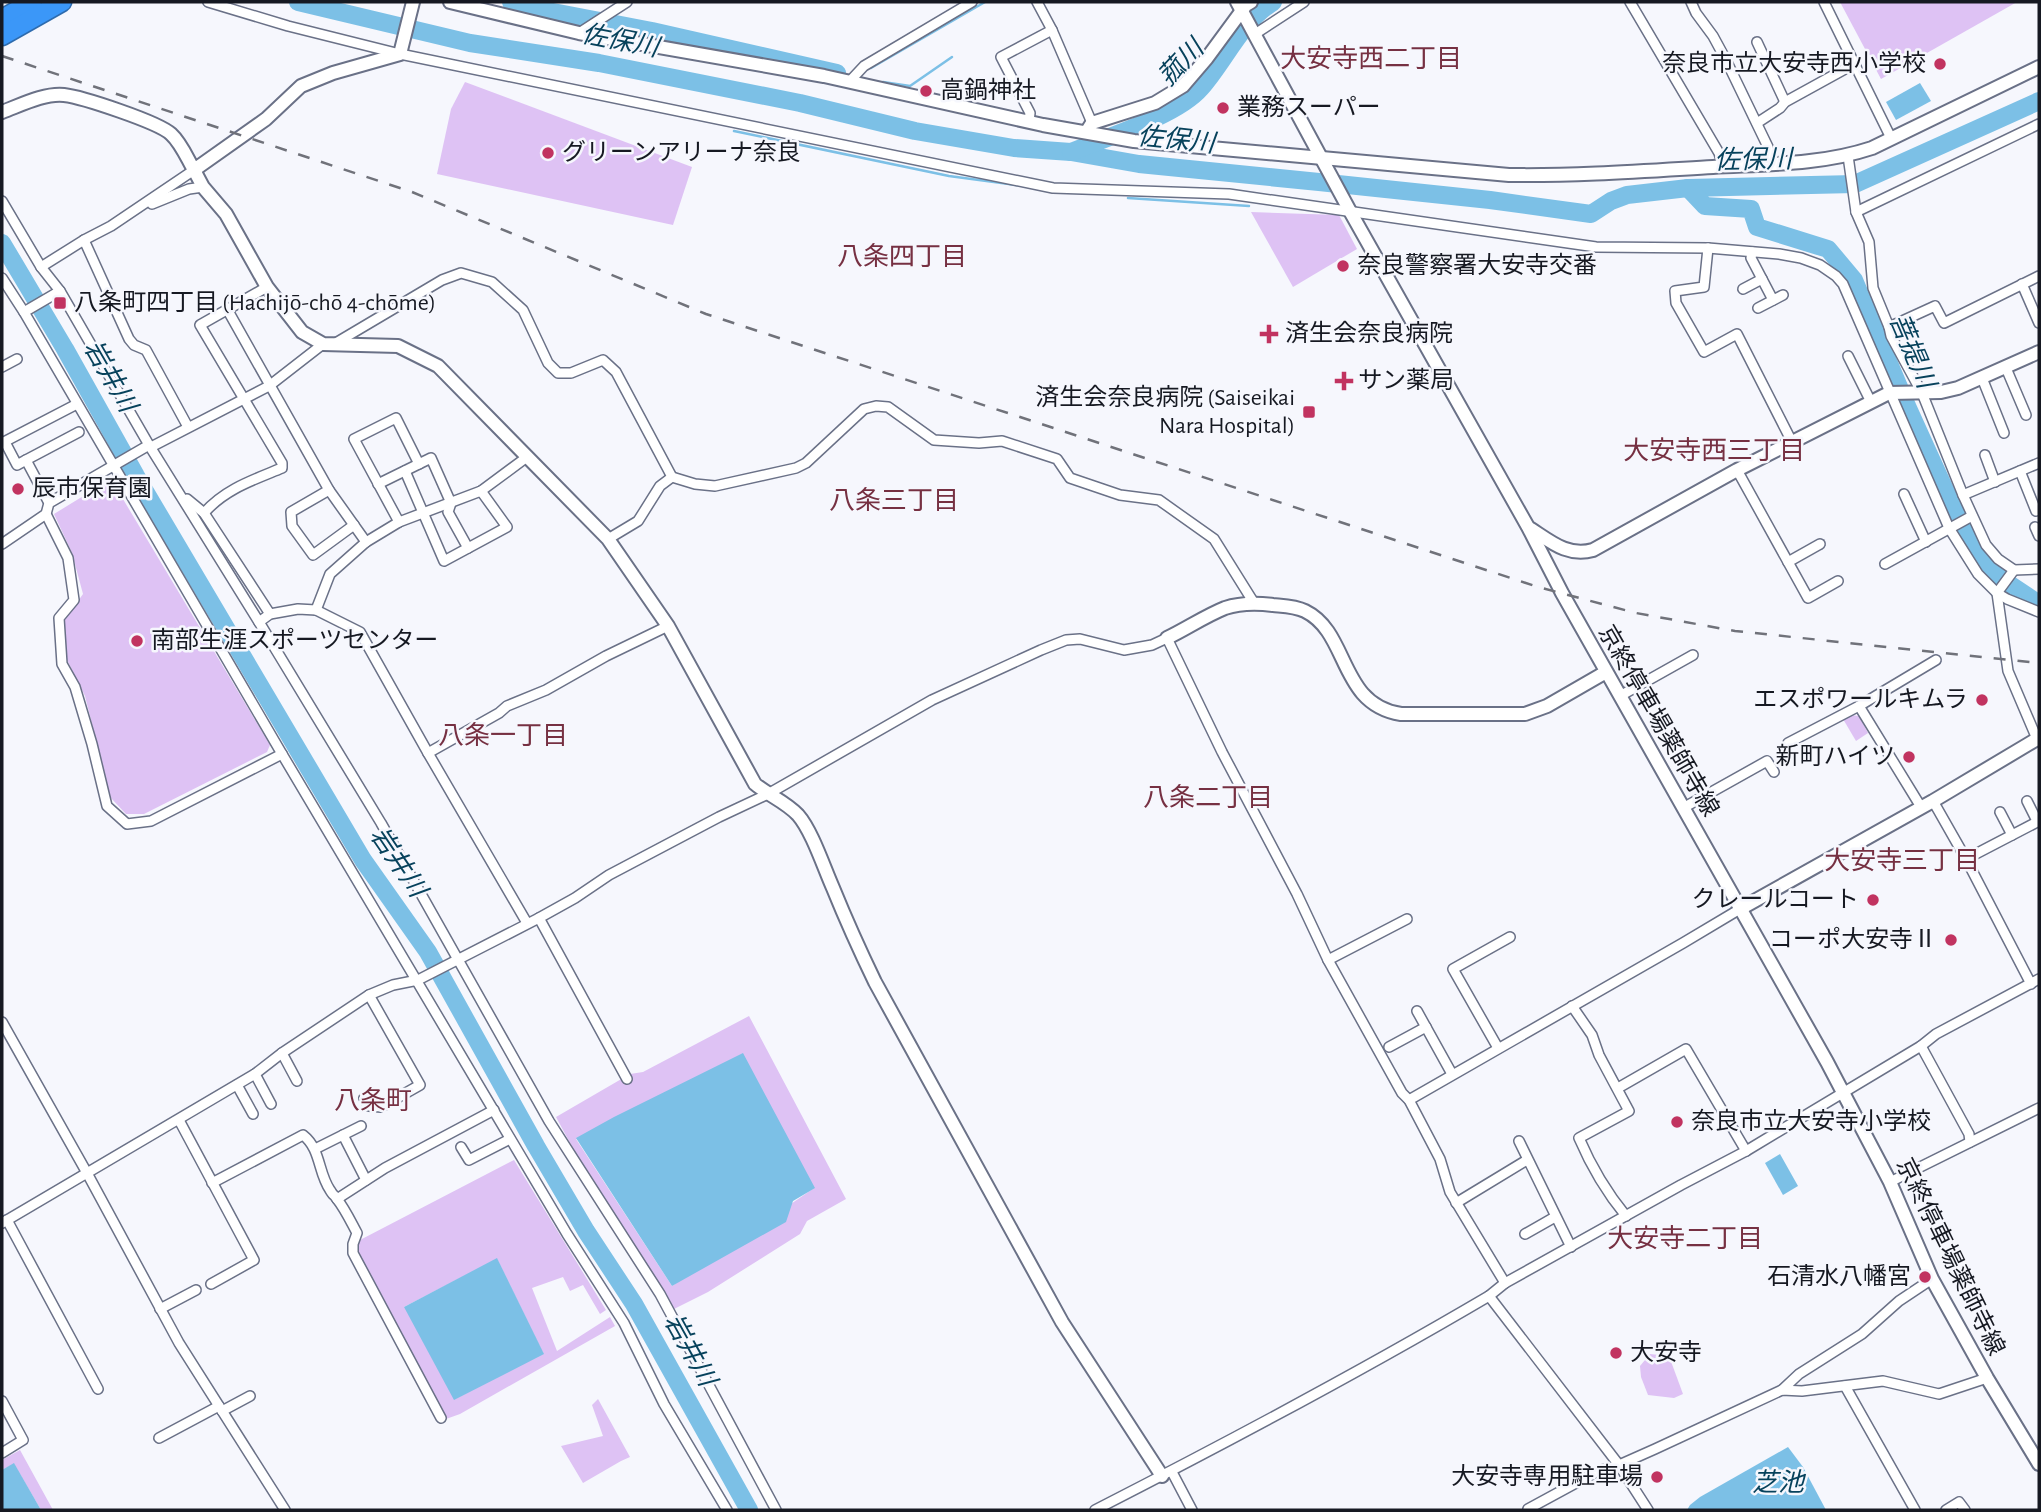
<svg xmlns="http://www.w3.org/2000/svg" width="2041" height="1512" font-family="'Alegreya Sans','Noto Sans JP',sans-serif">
	<rect width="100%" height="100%" fill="#f6f7fd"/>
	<!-- green -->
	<g fill="#dec2f4" fill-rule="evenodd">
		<polygon points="1840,2 2017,2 1881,79"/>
		<polygon points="465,82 692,167 673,225 437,174 451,109"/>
		<polygon points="1251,212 1339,215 1357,249 1293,287"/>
		<polygon points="111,479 270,745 267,752 144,814 126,814 110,797 85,696 67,660 63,622 83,594 72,553 54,514"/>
		<polygon points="1851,715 1859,716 1868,733 1856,741 1843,719"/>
		<path d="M749,1016L846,1199L807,1221L800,1234L708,1292L672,1310L667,1296L583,1167L556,1117L630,1074L643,1072ZM576,1139L814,1188L672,1286Z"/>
		<path d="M514,1160L606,1310L600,1314L583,1285L570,1291L563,1277L532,1288L557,1351L610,1317L615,1326L460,1414L446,1419L356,1252L360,1240ZM497,1259L543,1353L404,1307Z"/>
		<polygon points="1650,1354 1669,1356 1683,1394 1674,1398 1648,1395 1641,1377 1640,1366"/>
		<polygon points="598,1399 630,1457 621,1461 583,1483 561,1446 603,1436 592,1405"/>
		<polygon points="20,1450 53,1510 41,1510 14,1464 2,1470 2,1460"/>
	</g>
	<!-- water -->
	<g fill="#7cc0e6">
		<polygon points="1920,83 1931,101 1896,120 1886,102"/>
		<polygon points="743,1053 815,1188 793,1201 786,1222 672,1286 576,1138 614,1117"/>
		<polygon points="1780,1154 1798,1186 1783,1195 1765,1163"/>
		<polygon points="497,1258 544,1354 454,1400 404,1307"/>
		<polygon points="1788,1447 1803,1467 1826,1510 1687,1510 1690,1505 1700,1497"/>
		<polygon points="14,1463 41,1510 2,1510 2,1470"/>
	</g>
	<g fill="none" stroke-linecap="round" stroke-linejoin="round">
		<!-- stream -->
		<g stroke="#7cc0e6" stroke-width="2.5">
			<polyline points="871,68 985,2"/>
			<polyline points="883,82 910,86 952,57"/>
			<polyline points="734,131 949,176 1023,186"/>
			<polyline points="1128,198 1249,206"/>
		</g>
		<!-- river -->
		<g stroke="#7cc0e6" stroke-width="18">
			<polyline points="298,2 470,43 599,63 800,103 915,131 1014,148 1071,152 1139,164 1319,182 1490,200 1591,214 1611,201 1627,195 1688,188 1855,184 2039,101"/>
			<polyline points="511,2 548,11 652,31 837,73"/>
			<path d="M1071,152C1107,137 1177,116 1201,88C1225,61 1241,22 1273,2"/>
			<polyline points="1688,188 1705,206 1751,209 1757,227 1828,249 1854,280 1907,406 1946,492 1980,557 2000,578 2039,604"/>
			<polyline points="2,243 65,349 136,476 363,860 428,952 536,1146 586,1231 634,1304 749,1510"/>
		</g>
		<defs>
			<g id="street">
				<polyline points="208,2 288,26 400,54 1053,188 1229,194 1596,247 1708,248 1779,254 1801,258 1820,265 1836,276 1843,284 1949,528 1978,574 1997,593 2007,599 2039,612"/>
				<polyline points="1037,2 1052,30 1092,123"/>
				<polyline points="1630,2 1719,153 1723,166"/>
				<polyline points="1691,2 1696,13 1713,36 1726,60 1768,147 1772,165"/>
				<polyline points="1824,2 1891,138"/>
				<polyline points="579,33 627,2"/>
				<polyline points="1255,34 1304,2"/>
				<polyline points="1757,42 1785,102"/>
				<polyline points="849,82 864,66 972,2"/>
				<polyline points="1029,121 1030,113 1001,57 1052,30"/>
				<polyline points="1757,123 1780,108 1785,102 1854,64"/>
				<polyline points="1848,156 1856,212 1869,242 1873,288 1889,327 1891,336 1922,393 1963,495 1986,545 1998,559 2014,570 2039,569"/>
				<polyline points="2,201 41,267 60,291 149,445 259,622 381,823 549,1121 660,1294 776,1510"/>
				<polyline points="152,204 189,189 203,187"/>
				<polyline points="1856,212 2039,124"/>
				<polyline points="84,240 129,339 134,345 146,350 188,427"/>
				<polyline points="1708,248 1704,287 1675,291 1676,303 1704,352 1737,334 1792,442"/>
				<polyline points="1752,252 1751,258 1773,300"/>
				<polyline points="41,267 84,240 111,226 194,170"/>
				<polyline points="2,278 24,312 282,754 567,1234 624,1323 664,1404 727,1510"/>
				<polyline points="2022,284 2039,323"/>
				<polyline points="1743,289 1762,279"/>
				<polyline points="1758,308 1783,295"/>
				<polyline points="227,309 329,490 366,542"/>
				<polyline points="24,312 60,291"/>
				<polyline points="1889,327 1935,306 1944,323 2039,276"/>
				<polyline points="334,344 442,280 461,273 492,282 523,310 548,363 558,373 571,373 603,360 616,372 672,477"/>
				<polyline points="1848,356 1871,402"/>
				<polyline points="2,367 17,359"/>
				<polyline points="2006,368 2026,415"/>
				<polyline points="1982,378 2004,433"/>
				<polyline points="5,442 17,465 26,460 49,503"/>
				<polyline points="2,443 77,404"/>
				<polyline points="151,447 269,386 323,344"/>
				<polyline points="1985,455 1995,482"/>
				<polyline points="26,460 79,432"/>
				<polyline points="1737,470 1808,598 1838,581"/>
				<polyline points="405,471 444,561 507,527 481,491"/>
				<polyline points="2020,471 2036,511"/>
				<polyline points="378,484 431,458 451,503 448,512 468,548"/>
				<polyline points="329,490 291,512 292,526 313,555 354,525"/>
				<polyline points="1904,494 1926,542"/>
				<polyline points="1963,495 2039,463"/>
				<polyline points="187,499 204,513 270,614"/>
				<path d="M204,513C225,489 253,480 282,468V463L200,325L267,287"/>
				<polyline points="46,514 68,558 74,600 59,618 62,664 75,687 92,744 107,806 127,824 151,821 282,754"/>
				<polyline points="399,522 354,439 396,418 419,464"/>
				<polyline points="2035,527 2039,536"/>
				<polyline points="608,539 638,521 660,486 672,477 695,484 715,486 796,468 806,463 864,409 876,406 888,407 934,440 979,443 1002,441 1057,459 1070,478 1120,495 1159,500 1214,539 1254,603"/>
				<polyline points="2,544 46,514 49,503 149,445"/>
				<polyline points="1788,562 1820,544"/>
				<polyline points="1885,564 1972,516"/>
				<polyline points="2014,570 1997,593 2008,671 2037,739 2039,737"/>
				<polyline points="316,610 330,574 366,542 399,522 481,491 527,457"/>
				<polyline points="259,622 270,614 298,609 316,610 360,632 428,753 527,923"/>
				<polyline points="1620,696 1693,655"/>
				<polyline points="1859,706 1921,807"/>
				<polyline points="1788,743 1859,706 1936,660"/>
				<polyline points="428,753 499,713 507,706 546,690 606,656 668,626"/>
				<polyline points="1933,801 1966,859 2031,984"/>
				<polyline points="2027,801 2037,821"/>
				<polyline points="1683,808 1767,761 1774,772"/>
				<polyline points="2000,812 2012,835"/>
				<polyline points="1966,859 2039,821"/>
				<polyline points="539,918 627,1079"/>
				<polyline points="1328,960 1407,919"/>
				<path d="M1572,1006L1592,1035L1599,1055L1629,1111L1579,1138C1591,1166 1607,1193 1626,1216"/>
				<polyline points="1417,1011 1452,1074"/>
				<polyline points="2,1022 87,1173 179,1343 285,1510"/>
				<polyline points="1921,1046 1969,1134 1970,1142"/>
				<polyline points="1389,1047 1426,1027"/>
				<polyline points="1498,1048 1453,969 1510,937"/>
				<polyline points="282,1053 297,1081"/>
				<polyline points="255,1074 271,1104"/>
				<polyline points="237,1085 253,1114"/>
				<polyline points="1618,1088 1686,1049 1746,1151"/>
				<polyline points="364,1098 369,1106 381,1107 420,1085 369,995"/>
				<polyline points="1409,1100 1683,943 1740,909"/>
				<polyline points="179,1120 254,1260 211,1284"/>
				<polyline points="343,1135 366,1180"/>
				<polyline points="1519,1141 1571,1247"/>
				<polyline points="461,1147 469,1160 510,1139"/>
				<polyline points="315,1149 361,1126"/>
				<polyline points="1890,1182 2039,1108"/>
				<path d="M212,1183L303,1135C321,1149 318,1173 330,1190C335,1198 332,1192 337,1199C345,1209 351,1222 357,1233L353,1244V1253L441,1418"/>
				<polyline points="337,1199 385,1168 494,1110"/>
				<polyline points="1456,1203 1527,1160"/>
				<polyline points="7,1220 98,1389"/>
				<polyline points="2,1223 255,1074 282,1053 369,995 393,985 418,980 539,918 575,898 609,875 719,817 768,794 932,700 1041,650 1066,640 1080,639 1124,650 1152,645 1167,638 1222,752 1297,894 1328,960 1402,1093 1409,1100 1440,1159 1450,1192 1505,1283 1489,1296 1619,1465 1648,1510"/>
				<polyline points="1525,1234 1555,1217"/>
				<polyline points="1505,1283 1681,1185 1746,1151 1921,1046 1936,1034 2039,979"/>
				<polyline points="160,1309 196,1290"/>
				<polyline points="1845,1386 1915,1510"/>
				<polyline points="1782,1390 1799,1374 1862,1334 1899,1301 1932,1279"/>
				<polyline points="2,1401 23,1440 2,1453"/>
				<polyline points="222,1411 250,1396"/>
				<polyline points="159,1438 219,1406"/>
				<polyline points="1172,1472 1192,1510"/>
				<polyline points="1528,1509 1598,1471 1619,1465 1655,1449 1782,1390 1802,1391 1883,1381 1939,1394 1987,1378"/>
				<path d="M1095,1510C1228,1442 1360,1372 1489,1296"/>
				<polyline points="1946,1510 1959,1502 1965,1510"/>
			</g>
			<g id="secondary">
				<path d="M450,2L579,33L824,76L1043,125L1134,141L1509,175C1577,176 1645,171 1713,167C1766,164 1821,165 1872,148L2039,67"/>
				<polyline points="1237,2 1351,213 1528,527 1562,593 1827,1062 1890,1182 1932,1279 1987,1378 2039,1464"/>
				<path d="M2,112C21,105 44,93 64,95C82,97 158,122 171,134C181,143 187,158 194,170L266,119L301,86L333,73L400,54L413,2"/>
				<polyline points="1087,131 1092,123 1155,103 1183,86 1207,58 1246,5 1251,2"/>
				<path d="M194,170L203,187L226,214L267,287L302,332L323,344L398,346L438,366L608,539L668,626L755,784C768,795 786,802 798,815C812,831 824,868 833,888C846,920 860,951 875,982L1062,1322L1162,1476"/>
				<path d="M1531,529C1551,542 1568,557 1593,550L1737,470L1889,393L1941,392L1958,388L2039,352"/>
				<path d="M1167,638C1186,629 1205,616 1225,608C1240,603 1257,603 1273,605C1284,606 1295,606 1305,611C1350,633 1338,704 1401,714H1525L1547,706L1606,672"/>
				<polyline points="1740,909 1933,801 2037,739"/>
			</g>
			<g id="highway">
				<polyline points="2,19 32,2"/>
				<polyline points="2,36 62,2"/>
			</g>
		</defs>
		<!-- street casing -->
		<use href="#street" stroke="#6a7187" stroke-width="12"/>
		<!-- secondary casing -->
		<use href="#secondary" stroke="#6a7187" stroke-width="16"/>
		<!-- highway casing -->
		<use href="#highway" stroke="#2e6bad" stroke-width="21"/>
		<!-- street -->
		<use href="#street" stroke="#fff" stroke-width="9"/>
		<!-- secondary -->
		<use href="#secondary" stroke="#fff" stroke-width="12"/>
		<!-- highway -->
		<use href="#highway" stroke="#3b97f8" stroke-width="18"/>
		<!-- rail -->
		<polyline stroke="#70727a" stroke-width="2.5" stroke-dasharray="12 12" stroke-linecap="butt" points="2,56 412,192 706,314 1538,587 1636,613 1735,631 2039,663"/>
	</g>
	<!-- markers -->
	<g fill="#c13360" stroke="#f6f7fd" stroke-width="2.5">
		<circle cx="1940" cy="64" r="7"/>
		<circle cx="926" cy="91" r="7"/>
		<circle cx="1223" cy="108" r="7"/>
		<circle cx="548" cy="153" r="7"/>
		<circle cx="1343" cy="266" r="7"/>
		<rect x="53" y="296" width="14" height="14" rx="3.5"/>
		<path d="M1265.5 323.5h7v7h7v7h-7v7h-7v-7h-7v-7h7z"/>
		<path d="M1340.5 370.5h7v7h7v7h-7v7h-7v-7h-7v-7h7z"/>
		<rect x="1302" y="405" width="14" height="14" rx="3.5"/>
		<circle cx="18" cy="489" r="7"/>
		<circle cx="137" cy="641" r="7"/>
		<circle cx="1982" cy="700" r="7"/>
		<circle cx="1909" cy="757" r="7"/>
		<circle cx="1873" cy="900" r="7"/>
		<circle cx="1951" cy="940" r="7"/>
		<circle cx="1677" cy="1122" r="7"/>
		<circle cx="1925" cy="1277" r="7"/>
		<circle cx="1616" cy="1353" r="7"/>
		<circle cx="1657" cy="1477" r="7"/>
	</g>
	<g text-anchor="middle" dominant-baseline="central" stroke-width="5" stroke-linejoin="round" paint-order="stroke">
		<!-- poi labels -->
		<g font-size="24" fill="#161922" stroke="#f6f7fd" text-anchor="start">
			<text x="1926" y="64" text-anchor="end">奈良市立大安寺西小学校</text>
			<text x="940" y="91">高鍋神社</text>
			<text x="1237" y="108">業務スーパー</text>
			<text x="562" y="153">グリーンアリーナ奈良</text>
			<text x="1357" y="266">奈良警察署大安寺交番</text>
			<text x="74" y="303">八条町四丁目 (Hachijō-chō 4-chōme)</text>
			<text x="1285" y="334">済生会奈良病院</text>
			<text x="1358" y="381">サン薬局</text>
			<text x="1295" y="398" text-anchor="end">済生会奈良病院 (Saiseikai<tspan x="1295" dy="28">Nara Hospital)</tspan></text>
			<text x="32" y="489">辰市保育園</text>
			<text x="151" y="641">南部生涯スポーツセンター</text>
			<text x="1968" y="700" text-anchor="end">エスポワールキムラ</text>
			<text x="1895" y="757" text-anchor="end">新町ハイツ</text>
			<text x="1859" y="900" text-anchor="end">クレールコート</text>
			<text x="1937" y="940" text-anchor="end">コーポ大安寺Ⅱ</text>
			<text x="1691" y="1122">奈良市立大安寺小学校</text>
			<text x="1911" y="1277" text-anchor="end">石清水八幡宮</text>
			<text x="1630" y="1353">大安寺</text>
			<text x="1643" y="1477" text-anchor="end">大安寺専用駐車場</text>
		</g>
		<!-- street labels -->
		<g font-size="24" fill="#161922" stroke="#f6f7fd">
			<text transform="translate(1658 721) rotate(60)">京終停車場薬師寺線</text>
			<text transform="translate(1950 1257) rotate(64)">京終停車場薬師寺線</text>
		</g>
		<!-- water labels -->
		<g font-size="26" font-style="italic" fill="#07425c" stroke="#f6f7fd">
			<text transform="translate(620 41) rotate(11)">佐保川</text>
			<text transform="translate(1181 63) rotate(-46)">菰川</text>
			<text transform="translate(1176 140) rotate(6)">佐保川</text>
			<text transform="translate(1753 160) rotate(-1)">佐保川</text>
			<text transform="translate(1912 351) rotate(67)">菩提川</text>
			<text transform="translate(110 376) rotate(60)">岩井川</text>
			<text transform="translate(398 862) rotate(56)">岩井川</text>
			<text transform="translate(690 1350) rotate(61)">岩井川</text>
			<text x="1778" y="1483">芝池</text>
		</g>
		<!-- neighbourhood labels -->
		<g font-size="26" fill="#763042" stroke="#f6f7fd">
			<text x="1371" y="59">大安寺西二丁目</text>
			<text x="902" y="257">八条四丁目</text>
			<text x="1714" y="451">大安寺西三丁目</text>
			<text x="894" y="501">八条三丁目</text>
			<text x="503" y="736">八条一丁目</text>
			<text x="1208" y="798">八条二丁目</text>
			<text x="1902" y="861">大安寺三丁目</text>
			<text x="373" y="1101">八条町</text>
			<text x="1685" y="1239">大安寺二丁目</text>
		</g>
	</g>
	<!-- border -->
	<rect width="2041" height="1512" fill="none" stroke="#161922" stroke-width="7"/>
</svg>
